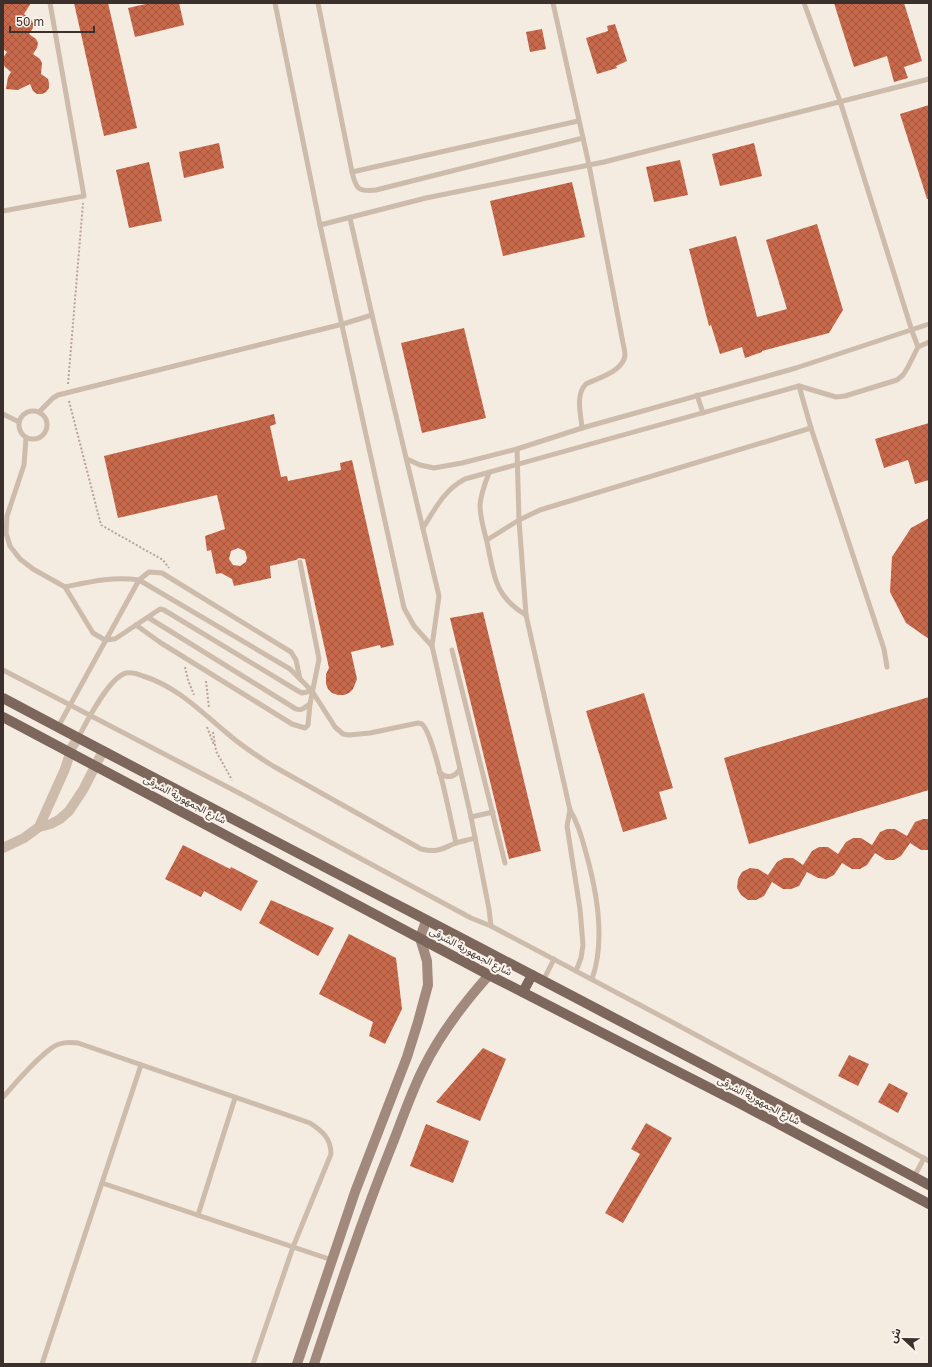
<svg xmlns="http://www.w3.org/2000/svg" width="932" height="1367" font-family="'Golos Text','Noto Sans Arabic',sans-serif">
	<defs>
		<pattern id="building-cross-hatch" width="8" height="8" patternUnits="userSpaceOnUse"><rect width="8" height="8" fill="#c8694b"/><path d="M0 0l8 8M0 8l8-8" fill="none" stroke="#a4573f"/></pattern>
	</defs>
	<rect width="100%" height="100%" fill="#f4ebe1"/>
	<!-- building -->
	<g fill="url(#building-cross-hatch)" fill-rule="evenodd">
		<polygon points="3,3 31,3 24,14 31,19 33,23 33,28 29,34 36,39 38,43 37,48 33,54 40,59 42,63 41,74 48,79 49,83 49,88 46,92 42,94 37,94 33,91 30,84 18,90 6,89 8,77 11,72 5,67 3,63 3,58 7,52 3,49"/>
		<polygon points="74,3 108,3 137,128 104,136"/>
		<polygon points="150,3 179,3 184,25 135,37 128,8"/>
		<polygon points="834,3 904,3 922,61 904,67 908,78 894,82 887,56 854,67"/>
		<polygon points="615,24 627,61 616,66 617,68 597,74 586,38 608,31 607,26"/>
		<polygon points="542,29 546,49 530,52 526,32"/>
		<polygon points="929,105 929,199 927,199 900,114"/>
		<polygon points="219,143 224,168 184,178 179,152"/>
		<polygon points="754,143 762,176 720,186 712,154"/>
		<polygon points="680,160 688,195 654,202 646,167"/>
		<polygon points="149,162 162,221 129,228 116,170"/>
		<polygon points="572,182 585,237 503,256 490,201"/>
		<polygon points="817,224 843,310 829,333 762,351 762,352 745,358 742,347 720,354 711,325 709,326 689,249 736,236 757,317 787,309 766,240"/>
		<polygon points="464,328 486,418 422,433 401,343"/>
		<path d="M274,414L276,424L270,426L281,477L287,476L288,481L341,470L340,463L352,460L394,645L381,648L380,645L351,652L357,679L353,689L349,693L344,695H338L332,693L328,689L326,684V674L329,668L305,559L299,558L296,560L270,566L271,578L234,586L232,579L221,573L216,574L211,550L207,551L205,536L225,529L217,495L118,518L104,456ZM238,548L245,551L247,558L246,562L240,566L233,565L229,559L231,551Z"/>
		<polygon points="929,423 929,480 915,484 908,460 884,468 875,439"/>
		<polygon points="929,518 929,639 906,623 890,592 892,557 911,528"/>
		<polygon points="483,612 541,851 509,859 450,618"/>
		<polygon points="644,693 673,788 659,792 667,819 623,832 586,711"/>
		<polygon points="929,697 929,790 749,844 724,758"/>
		<polygon points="923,819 929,819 929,850 921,850 910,843 901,856 894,860 886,860 875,853 867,865 860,869 852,869 842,863 834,875 826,879 818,878 807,872 799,886 791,889 783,889 772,882 764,896 756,900 748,900 741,895 737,888 738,879 742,872 750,868 758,869 768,875 777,862 784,858 793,858 803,865 812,851 819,847 828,847 838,854 846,842 853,838 861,838 872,845 880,832 887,829 895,829 907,836 915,822"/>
		<polygon points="183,845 230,869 231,867 258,881 241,911 204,891 201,897 165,879"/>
		<polygon points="271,900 334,928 318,956 259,923"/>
		<polygon points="349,934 396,958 402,1009 385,1044 369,1036 373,1022 319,994"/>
		<polygon points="483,1048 506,1059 480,1121 436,1102"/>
		<polygon points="849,1055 869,1064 858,1086 838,1076"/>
		<polygon points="889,1083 908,1093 898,1113 878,1102"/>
		<polygon points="646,1123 672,1138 623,1223 605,1213 640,1154 631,1149"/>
		<polygon points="426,1124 469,1141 453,1183 410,1166"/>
	</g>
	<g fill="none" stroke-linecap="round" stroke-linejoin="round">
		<!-- path -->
		<g stroke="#b9a596" stroke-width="2" stroke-dasharray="2 2" stroke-linecap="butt">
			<polyline points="68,384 83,203"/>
			<polyline points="69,401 101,525 163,560 169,568"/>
			<polyline points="185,667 188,680 194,695"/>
			<polyline points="206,681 209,708"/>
			<polyline points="207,727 214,745"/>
			<polyline points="213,732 216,751 232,780"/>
		</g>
		<!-- lane -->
		<g stroke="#cdbbac" stroke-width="5">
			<polyline points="275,3 320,225 404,608 414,626 432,646"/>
			<path d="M318,3L352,172C356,189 358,192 376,190L583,138"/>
			<path d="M553,3L589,165L623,343C624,347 625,353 625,356C622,372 598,378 586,384C575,395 581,414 582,428"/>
			<polyline points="804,3 840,101 912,331 918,347"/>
			<polyline points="352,172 578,121"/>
			<polyline points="3,211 84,196 50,3"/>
			<polyline points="350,218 372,315 439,596 432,646 471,817 489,909 491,926"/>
			<polyline points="320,225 426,198 604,162 929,79"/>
			<polyline points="799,386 811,428 884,649 887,667"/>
			<polyline points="697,395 703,413"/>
			<circle cx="33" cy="425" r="14"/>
			<polyline points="39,412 53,398 58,395 343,324 372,315"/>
			<polyline points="3,414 19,422"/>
			<polyline points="26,438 24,465 7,516 6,533 10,546 20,559 33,569 65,587 93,633 105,640 115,639 160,609 164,610 298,691 302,693 312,691"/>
			<path d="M517,449L519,520L526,615L570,810C578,823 582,837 586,853C597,892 606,940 592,979"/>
			<polyline points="407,459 420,465 434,468 462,463 517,449 582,428 796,368 929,324"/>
			<path d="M489,473C485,483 481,494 480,505C480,518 484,530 487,542C494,575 494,596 526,615"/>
			<path d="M423,528C435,509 444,490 465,479L799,386L836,397L845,396L897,380L903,375L908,367L918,347L929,342"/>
			<polyline points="487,540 519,520 540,510 811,428"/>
			<path d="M65,587C89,582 113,576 139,580L290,669L312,691L335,727L343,734L349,735L370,733L418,723L422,724C435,736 451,822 456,843"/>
			<path d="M149,618L296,709C302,711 305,707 310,704L319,659L300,562"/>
			<polyline points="136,625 161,643 292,724 305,728 308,725 310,704"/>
			<polyline points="452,650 505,863"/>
			<polyline points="3,670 239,793 471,918 491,926 672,1022 929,1161"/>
			<polyline points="58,727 139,580 149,572 162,573 291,652 296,660 300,679"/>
			<path d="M78,738C86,723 109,677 126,673C132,672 138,674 143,676C178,687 201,712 228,734C242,746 257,756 273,766L421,849C438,853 441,849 456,843C462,841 469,840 475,838"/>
			<path d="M439,772C447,779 454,778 460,769"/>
			<polyline points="570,810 567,826 580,909 583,945 581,958 576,971"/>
			<polyline points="471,817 493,812"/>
			<polyline points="543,981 554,959"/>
			<path d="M3,1097C15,1084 44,1049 59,1044C65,1042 71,1042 78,1043L310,1123C322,1131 331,1138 331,1154L293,1247L253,1364"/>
			<polyline points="914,1177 924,1158"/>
			<polyline points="102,1183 332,1260"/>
			<polyline points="198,1215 235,1098"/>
			<polyline points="42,1364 141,1065"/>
		</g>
		<!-- street -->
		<g stroke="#cdbbac" stroke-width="10">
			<polyline points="39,827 65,769 72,747 78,738"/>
			<polyline points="3,848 24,838 39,827 51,824 60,819 69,811 83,790 103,751"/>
		</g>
		<!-- secondary -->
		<g stroke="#a18a7d" stroke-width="10">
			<polyline points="297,1364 355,1192 407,1057 418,1022 428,985 427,961 420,938 426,921"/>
			<path d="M314,1364C338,1292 362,1220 390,1150C401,1123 410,1095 423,1069C440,1034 463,1004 489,975"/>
		</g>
		<!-- primary -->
		<g stroke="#7d675c" stroke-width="10">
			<path d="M3,698C311,862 622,1019 929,1185"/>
			<polyline points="3,717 489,975 741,1104 929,1204"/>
			<polyline points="523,992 532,975"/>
		</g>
	</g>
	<g text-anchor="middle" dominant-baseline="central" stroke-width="4" stroke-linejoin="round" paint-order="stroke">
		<!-- street labels -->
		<g font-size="10" fill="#3b302b" stroke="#fbf5ee">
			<text transform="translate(185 799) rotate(28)">شارع الجمهورية الشرقى</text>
			<text transform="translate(471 951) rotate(28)">شارع الجمهورية الشرقى</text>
			<text transform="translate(759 1100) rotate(28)">شارع الجمهورية الشرقى</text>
		</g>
	</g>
	<!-- border -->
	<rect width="932" height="1367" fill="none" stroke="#3b302b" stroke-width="8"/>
	<!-- north arrow -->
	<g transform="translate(904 1339) rotate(292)" stroke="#fbf5ee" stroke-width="3" paint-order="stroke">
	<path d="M0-3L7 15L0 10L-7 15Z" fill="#3b302b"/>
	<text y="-6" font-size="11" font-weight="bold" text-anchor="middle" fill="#3b302b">ش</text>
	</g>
	<!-- scale -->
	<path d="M10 26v6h84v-6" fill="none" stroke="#3b302b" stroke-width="2"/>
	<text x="16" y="26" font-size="12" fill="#3b302b" stroke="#fbf5ee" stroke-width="3" paint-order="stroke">50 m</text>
</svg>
